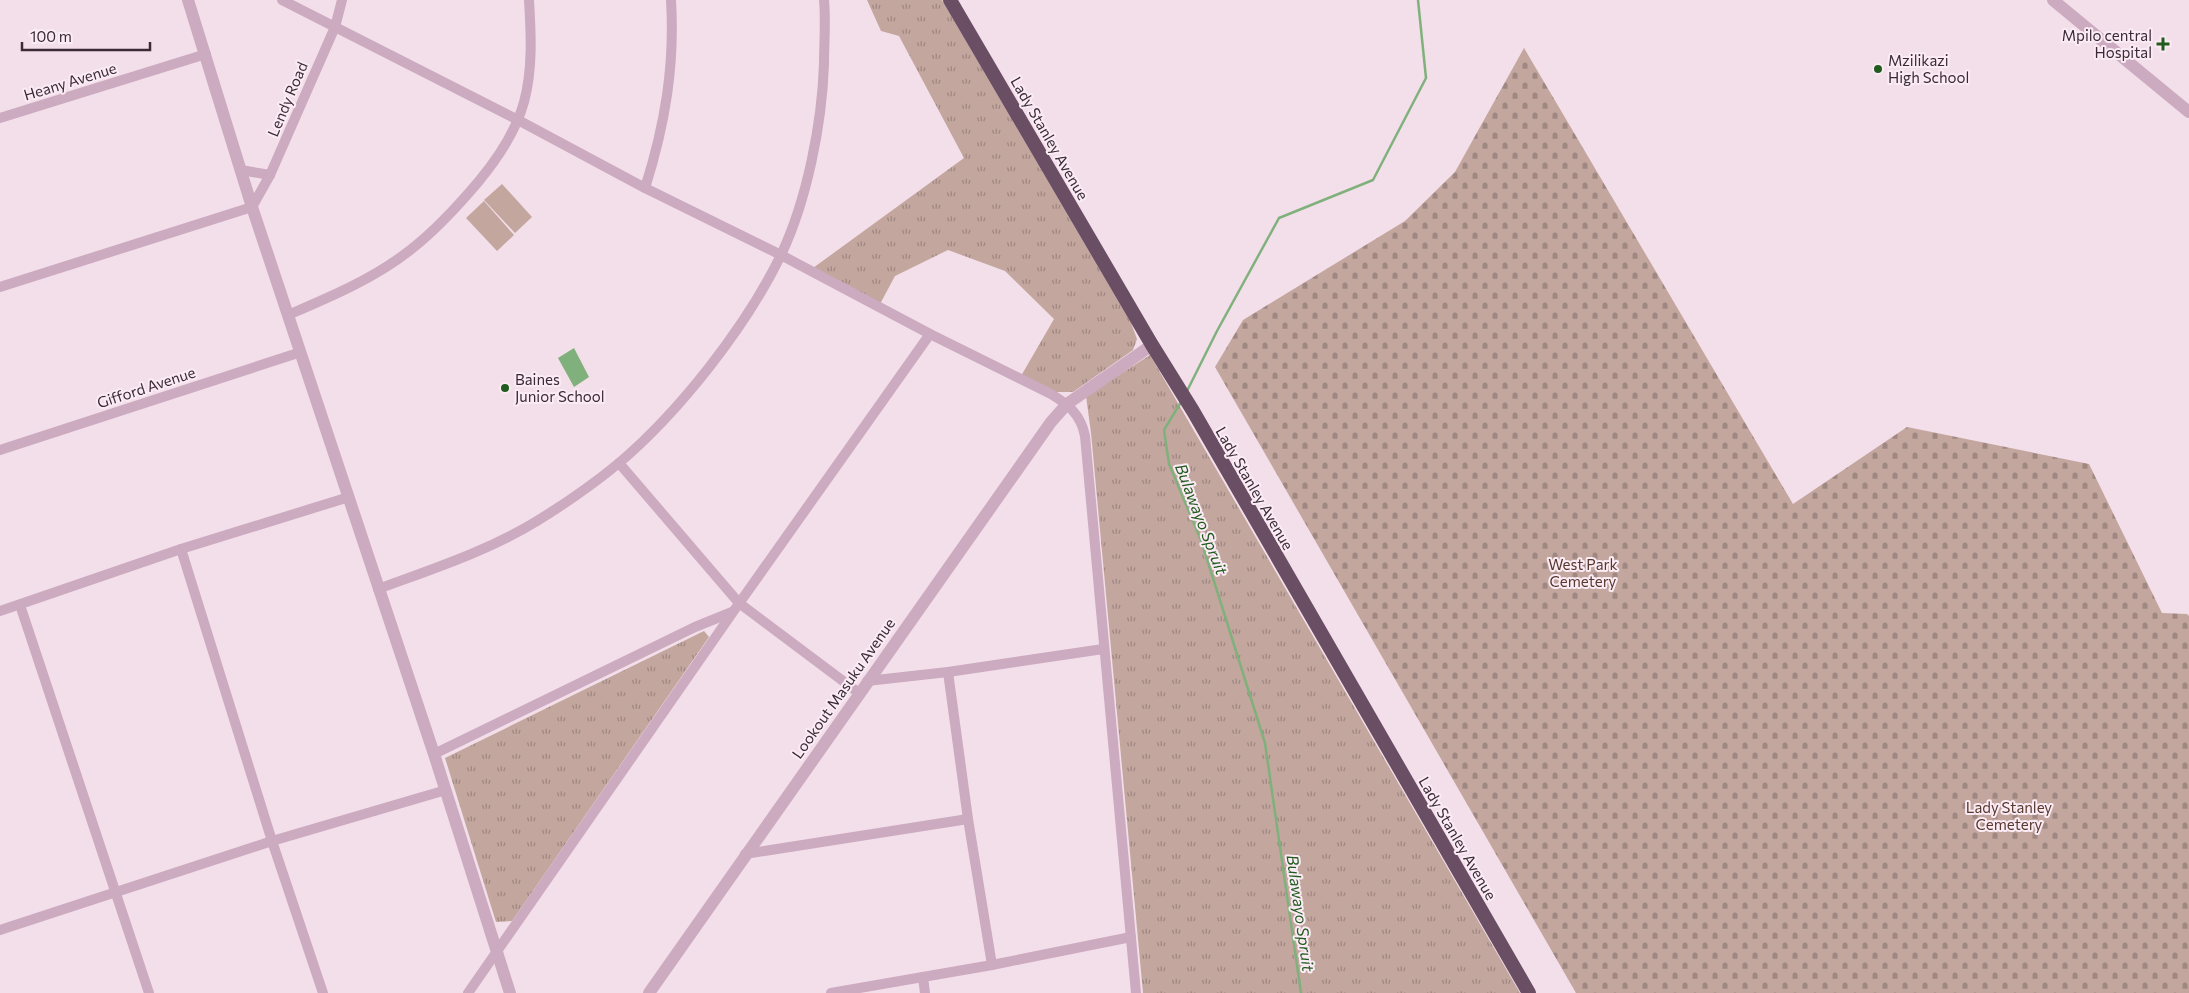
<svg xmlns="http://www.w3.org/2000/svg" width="2189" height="993" font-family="Commissioner,sans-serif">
	<defs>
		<pattern id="grass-tufts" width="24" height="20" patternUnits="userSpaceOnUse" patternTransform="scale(1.25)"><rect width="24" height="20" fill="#c3a69e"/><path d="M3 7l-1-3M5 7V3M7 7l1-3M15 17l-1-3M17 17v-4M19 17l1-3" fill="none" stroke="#9f8782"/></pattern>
		<pattern id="cemetery-stones" width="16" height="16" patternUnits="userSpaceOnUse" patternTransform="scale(1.25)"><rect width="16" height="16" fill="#c3a69e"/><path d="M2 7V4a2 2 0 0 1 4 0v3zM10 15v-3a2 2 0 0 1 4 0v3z" fill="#9f8782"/></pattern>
	</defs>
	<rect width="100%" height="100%" fill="#f3dfea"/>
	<!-- grass -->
	<g fill="url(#grass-tufts)">
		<polygon points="867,0 942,0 1131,323 1137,339 1133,350 1073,392 1055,392 1021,376 1054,319 1005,271 948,250 895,276 880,304 813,268 964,158 899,36 881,31"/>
		<polygon points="1150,355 1520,993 1143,993 1091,433 1086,396"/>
		<polygon points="704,631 709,637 512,921 496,922 445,758"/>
	</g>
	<!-- cemetery -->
	<polygon fill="url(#cemetery-stones)" points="1524,48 1793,504 1907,427 2089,464 2162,613 2187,614 2189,616 2189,993 1576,993 1215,367 1243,320 1405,221 1455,172"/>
	<!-- garden -->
	<g fill="#c3a69e">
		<polygon points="502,184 532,217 515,233 484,200"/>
		<polygon points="484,201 514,235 497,251 466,218"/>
	</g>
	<!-- water -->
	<polygon fill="#80b17d" points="574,348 589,377 574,387 558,358"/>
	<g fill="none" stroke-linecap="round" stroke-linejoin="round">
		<!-- stream -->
		<g stroke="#80b17d" stroke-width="2.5">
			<polyline points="1186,393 1217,331 1279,218 1373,180 1426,78 1418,0"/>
			<polyline points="1181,402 1164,430 1169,464 1201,540 1265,743 1301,993"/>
		</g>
		<!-- minor -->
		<g stroke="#ccaac0" stroke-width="10">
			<path d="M282,0L518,120L645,188L781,255L930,334L1051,394C1069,405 1081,415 1085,436L1136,993"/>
			<polyline points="0,118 206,54"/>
			<polyline points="241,170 270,175"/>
			<path d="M645,188C665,125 675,66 671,0"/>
			<polyline points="0,287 252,207 270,175 335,27 342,0"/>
			<path d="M288,315C330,297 373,279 409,251C435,231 458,206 479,181C498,158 516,131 524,102C533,69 531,33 529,0"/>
			<polyline points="0,450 301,352"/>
			<polyline points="619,463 739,603 859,693"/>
			<polyline points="181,549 272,841 323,993"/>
			<path d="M378,589C432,569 488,551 537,521C563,505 596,482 619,463C680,411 746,327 781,255C807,200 822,124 824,64C824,43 826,21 824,0"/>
			<polyline points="20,605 149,993"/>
			<polyline points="0,611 181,549 349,497"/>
			<polyline points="948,672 968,819 992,965"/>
			<polyline points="867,681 948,672 1103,649"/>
			<polyline points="434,754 695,627 732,612"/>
			<polyline points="745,854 968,819"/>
			<polyline points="0,930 272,841 446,790"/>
			<polyline points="923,977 925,993"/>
			<polyline points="468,993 733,612 930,334"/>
			<polyline points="831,993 992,965 1131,937"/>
		</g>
		<!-- tertiary -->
		<g stroke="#ccaac0" stroke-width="12">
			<polyline points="188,0 252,207 434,754 510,993"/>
			<polyline points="2053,0 2189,112"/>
			<polyline points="649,993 1051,422 1067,404 1152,345"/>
		</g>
		<!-- trunk -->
		<polyline stroke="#6a4e64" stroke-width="14" points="950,0 1152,345 1193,411 1529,993"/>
	</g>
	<!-- markers -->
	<g fill="#215b1e" stroke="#faebf4" stroke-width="2">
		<path d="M2160.5 36.5h5v5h5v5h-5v5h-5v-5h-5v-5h5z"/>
		<circle cx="1878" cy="69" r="5"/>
		<circle cx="505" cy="388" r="5"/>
	</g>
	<g text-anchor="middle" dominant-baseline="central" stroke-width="4" stroke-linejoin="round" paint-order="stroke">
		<!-- poi labels -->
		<g font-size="15" fill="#392a36" stroke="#faebf4" text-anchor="start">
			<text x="2152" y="35" text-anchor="end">Mpilo central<tspan x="2152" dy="17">Hospital</tspan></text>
			<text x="1888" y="60">Mzilikazi<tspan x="1888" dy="17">High School</tspan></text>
			<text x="515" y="379">Baines<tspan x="515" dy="17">Junior School</tspan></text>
		</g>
		<!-- street labels -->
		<g font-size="15" fill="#392a36" stroke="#faebf4">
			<text transform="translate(70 81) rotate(-17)">Heany Avenue</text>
			<text transform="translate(287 99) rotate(-67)">Lendy Road</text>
			<text transform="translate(1050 138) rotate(60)">Lady Stanley Avenue</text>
			<text transform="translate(146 387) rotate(-18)">Gifford Avenue</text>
			<text transform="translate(1255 488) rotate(60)">Lady Stanley Avenue</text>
			<text transform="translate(843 688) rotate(-55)">Lookout Masuku Avenue</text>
			<text transform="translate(1458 838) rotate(60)">Lady Stanley Avenue</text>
		</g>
		<!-- park labels -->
		<g font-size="15" fill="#58382d" stroke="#faebf4">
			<text x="1583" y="564">West Park<tspan x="1583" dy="17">Cemetery</tspan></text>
			<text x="2009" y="807">Lady Stanley<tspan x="2009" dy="17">Cemetery</tspan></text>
		</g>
		<!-- water labels -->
		<g font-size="16" font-style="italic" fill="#215b1e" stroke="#faebf4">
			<text transform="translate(1202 519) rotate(69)">Bulawayo Spruit</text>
			<text transform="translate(1301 913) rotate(82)">Bulawayo Spruit</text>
		</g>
	</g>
	<!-- scale -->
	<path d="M22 42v8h128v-8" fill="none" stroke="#392a36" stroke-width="2.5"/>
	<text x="30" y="42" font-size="15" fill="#392a36" stroke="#faebf4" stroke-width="4" paint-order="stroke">100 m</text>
</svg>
